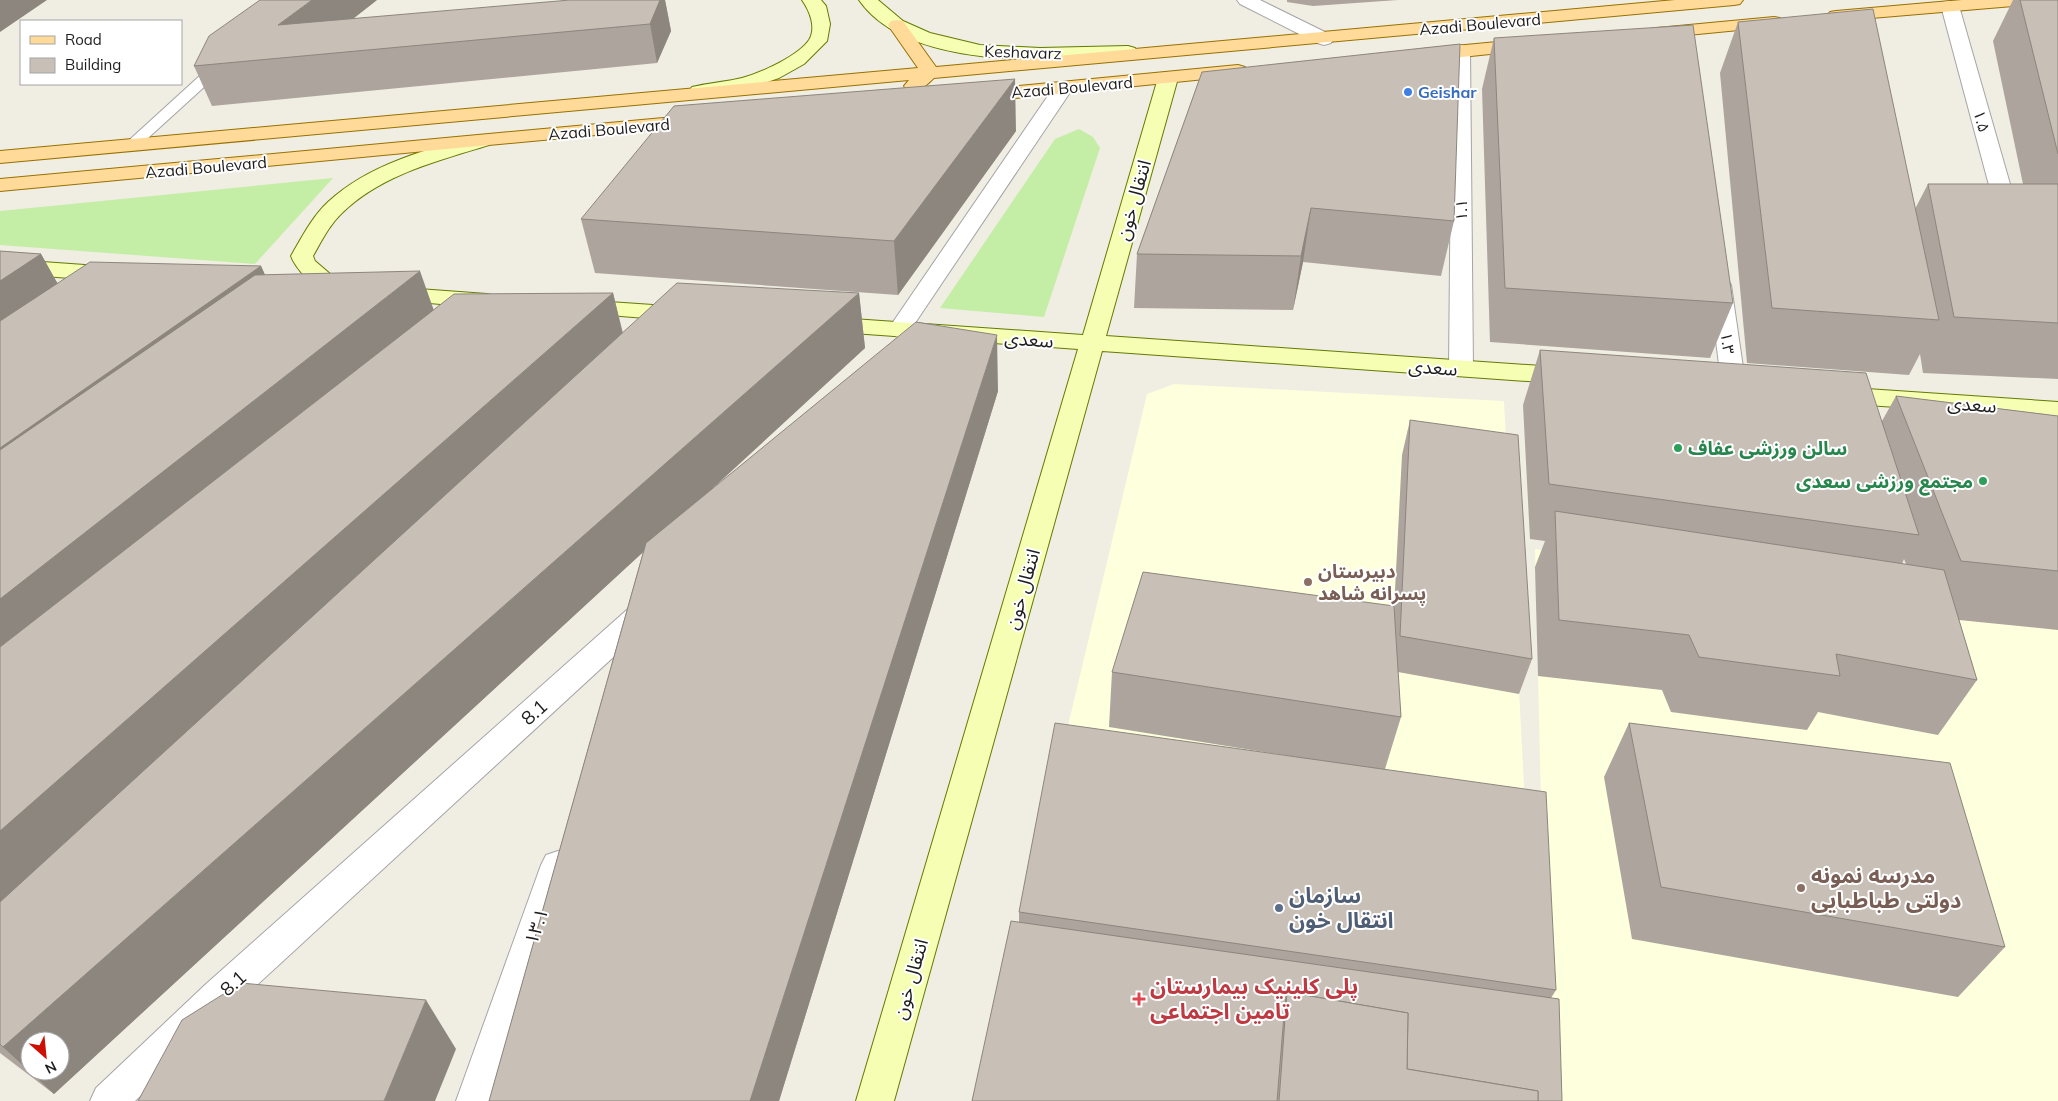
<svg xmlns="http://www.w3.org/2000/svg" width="2058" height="1101" font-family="Mulish,'Noto Sans Arabic',sans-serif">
	<rect width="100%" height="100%" fill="#f0ede3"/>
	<!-- education -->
	<g fill="#fdffdd">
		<polygon points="1174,384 1504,401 1526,824 1061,755 1147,394"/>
		<polygon points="1535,549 2058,621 2058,1101 1548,1101"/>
	</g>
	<!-- grass -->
	<g fill="#c4eea5">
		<polygon points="1079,129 1093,137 1100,148 1044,317 940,308 1055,139"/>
		<polygon points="333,178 255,264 0,245 0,211"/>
	</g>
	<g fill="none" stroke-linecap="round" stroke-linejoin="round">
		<defs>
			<polygon id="service" points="221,60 226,61 228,64 226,67 136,149 126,149 124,146 126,143 216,61"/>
			<g id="minor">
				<polygon points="1237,0 1260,0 1331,35 1333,39 1331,43 1324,45 1317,43 1240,4"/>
				<polygon points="1950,1 1956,2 1959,6 2020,219 2017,224 2009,225 2001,224 1998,219 1941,6 1944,2"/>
				<polygon points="1461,45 1468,47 1470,51 1473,368 1470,373 1461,376 1452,373 1449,368 1452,51 1454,47"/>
				<polygon points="1063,82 1070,84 1073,88 907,335 899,337 891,335 887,330 891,325 1056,84"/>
				<polygon points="1720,278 1728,280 1731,285 1746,388 1743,394 1734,396 1725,394 1722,388 1709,285 1712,280"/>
				<polygon points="648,597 658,600 662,608 658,616 232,1008 135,1101 90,1101 96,1088 206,984 638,600"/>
				<polygon points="558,851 570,855 575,865 494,1101 456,1101 541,865 546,855"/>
			</g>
			<g id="secondary">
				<path d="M802,0H821L826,6L830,24L827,41L804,64L779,78L752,87L699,97L692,95L689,91L692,87C709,83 726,82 742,78C761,73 798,56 809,40C817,27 809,10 802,0Z"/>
				<path d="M859,0H878L903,21L930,33L980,45L1040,48L1128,46L1135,48L1137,52L1135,56L1128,58C1053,60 908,71 859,0Z"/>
				<polygon points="1168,72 1175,74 1178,78 1106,336 1570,368 1579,370 1582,376 1579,382 1570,384 1102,351 894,1101 856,1101 1078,349 824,331 816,329 812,324 816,319 824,317 1083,335 1158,78 1161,74"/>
				<path d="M482,135L489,137L492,141L489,145C438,161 383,174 343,212C330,224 322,240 313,256L315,261L343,285L346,290L343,295C338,296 332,298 327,295C315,289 295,268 291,256C302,237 312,217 328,202C369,164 429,148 482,135Z"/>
				<polygon points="0,259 113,267 121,269 124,274 121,279 113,281 0,273"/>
				<polygon points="391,287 487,294 495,296 499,301 495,306 487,308 383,299 380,294 383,289"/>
				<polygon points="580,300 682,307 690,309 694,314 690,319 682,321 572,312 568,307 572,302"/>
				<polygon points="1837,387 2058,402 2058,418 1837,403 1828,401 1825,395 1828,389"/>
			</g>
			<g id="primary">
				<path d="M1675,0H1743L1740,4L1734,5L934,78C925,86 920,93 907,90L904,86L909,80L0,163V151L918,68L888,25L891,21L897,20L903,21L936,67Z"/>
				<polygon points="1962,0 2034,0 2031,4 2025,5 1836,21 1830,20 1827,16 1830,12 1836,11"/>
				<polygon points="1774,17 1780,18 1783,22 1780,26 1657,38 1651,37 1648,33 1651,29 1657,28"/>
				<polygon points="1530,39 1537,41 1539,45 1537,49 1423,61 1416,59 1414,55 1416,51 1423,49"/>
				<polygon points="1238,65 1245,67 1247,71 1245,75 977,102 970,100 967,96 970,92 977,90"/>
				<polygon points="696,115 703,117 706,121 703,125 0,191 0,179"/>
			</g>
		</defs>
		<!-- service casing -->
		<use href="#service" stroke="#a5a5a5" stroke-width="2"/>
		<!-- minor casing -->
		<use href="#minor" stroke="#a5a5a5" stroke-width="2"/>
		<!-- secondary casing -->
		<use href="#secondary" stroke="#647a00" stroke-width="2"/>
		<!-- primary casing -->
		<use href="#primary" stroke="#987100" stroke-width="2"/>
		<!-- service -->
		<use href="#service" fill="#fff" fill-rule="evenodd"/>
		<!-- minor -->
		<use href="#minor" fill="#fff" fill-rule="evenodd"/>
		<!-- secondary -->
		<use href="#secondary" fill="#f5feb3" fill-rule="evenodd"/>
		<!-- primary -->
		<use href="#primary" fill="#ffda99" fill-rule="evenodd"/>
	</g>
	<!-- wall -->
	<g fill="#aca49d" fill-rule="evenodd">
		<polygon points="377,0 353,19 665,0 671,31 657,63 212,106 194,66"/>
		<polygon points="1287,0 1398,0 1313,6 1287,2"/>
		<polygon points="2013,0 2058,0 2058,379 1923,373 1920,354 1909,375 1747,363 1720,73 1738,22 1915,209 1928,184 2023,184 1993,41"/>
		<polygon points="1494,38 1733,303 1710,358 1490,342 1482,89"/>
		<polygon points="1202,72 1454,221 1441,276 1303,262 1293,310 1134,308 1137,254"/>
		<polygon points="1016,131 898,295 595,273 581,219"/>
		<polygon points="0,251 41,254 57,283 261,266 265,275 434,310 613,293 623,333 859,293 865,348 710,491 998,391 779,1101 489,1101 643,552 54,1094 0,1053"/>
		<path d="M1540,350L1882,421L1896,396L2058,416V630L1959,620L1977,680L1938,735L1818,712L1807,730L1671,712L1662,690L1538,676L1535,567L1545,541L1530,539L1523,405ZM1904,559L1906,564H1902Z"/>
		<polygon points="1410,420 1532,659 1519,694 1398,672 1401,717 1385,769 1556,990 1551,998 1562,1101 972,1101 1019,922 1019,912 1296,757 1109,727 1112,672 1394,610 1402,455"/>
		<polygon points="1629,723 2005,947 1958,997 1632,939 1604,777"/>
	</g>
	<!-- shaded-wall -->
	<g fill="#8c867f" fill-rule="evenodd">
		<polygon points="0,0 47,0 0,32"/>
		<polygon points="312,0 377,0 306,55 278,25"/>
		<polygon points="660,0 665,0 671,31 657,63 650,24"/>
		<polygon points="1015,79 1016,131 898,295 894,241"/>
		<polygon points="1311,208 1303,262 1293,310 1301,256"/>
		<polygon points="41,254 72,309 0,359 0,281"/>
		<polygon points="261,266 285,320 0,531 0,448"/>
		<polygon points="420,271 439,325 0,688 0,599"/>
		<polygon points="613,293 626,348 0,926 0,831"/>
		<path d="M859,293L865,348L54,1094L3,1047ZM30,1041H60V1071H30Z"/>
		<polygon points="997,335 998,391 779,1101 750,1101"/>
		<polygon points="426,1000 456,1049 435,1101 384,1101"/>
	</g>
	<!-- building -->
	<g fill="#c8bfb6" stroke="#8c867f">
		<polygon points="260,0 312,0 278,25 570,0 660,0 650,24 194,66 209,36"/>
		<polygon points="2020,0 2058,0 2058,154"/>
		<polygon points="1873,9 1939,320 1772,308 1738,22"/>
		<polygon points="1693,25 1733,303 1505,288 1494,38"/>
		<polygon points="1460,44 1454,221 1311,208 1301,256 1137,254 1202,72"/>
		<polygon points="1015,79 894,241 581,219 674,106"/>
		<polygon points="1928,184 2058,184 2058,323 1954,317"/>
		<polygon points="0,251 41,254 0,281"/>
		<polygon points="90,262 261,266 0,448 0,321"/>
		<polygon points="420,271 0,599 0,450 255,275"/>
		<polygon points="677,283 859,293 3,1047 0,1044 0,902"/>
		<polygon points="613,293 0,831 0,647 454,294"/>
		<polygon points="916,322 997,335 750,1101 489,1101 646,543"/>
		<polygon points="1540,350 1866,373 1919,535 1549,484"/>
		<polygon points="1896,396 2058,416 2058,571 1961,561"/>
		<polygon points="1410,420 1518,435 1532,659 1400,636"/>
		<polygon points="1555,511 1944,570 1977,680 1836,654 1840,676 1699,657 1689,635 1559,620"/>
		<polygon points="1143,572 1394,606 1401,717 1112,672"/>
		<polygon points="1055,723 1546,792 1556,990 1019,912"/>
		<polygon points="1629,723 1950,763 2005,947 1661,887"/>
		<polygon points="1011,921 1559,999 1562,1101 1538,1101 1538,1091 1407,1069 1408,1013 1287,992 1285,1003 1277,1101 972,1101"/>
		<polygon points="241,983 426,1000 384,1101 138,1101 182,1020"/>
		<polygon points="1287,992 1408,1013 1407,1069 1538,1091 1538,1101 1279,1101"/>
	</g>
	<!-- markers -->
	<circle fill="#3f7fe0" stroke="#fff" stroke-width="2" cx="1408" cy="92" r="5"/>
	<g fill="#2e9e5b" stroke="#fff" stroke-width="2">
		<circle cx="1678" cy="448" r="5"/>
		<circle cx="1983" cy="481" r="5"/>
	</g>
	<g fill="#8d6e63" stroke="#fff" stroke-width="2">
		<circle cx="1308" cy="582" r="5"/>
		<circle cx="1801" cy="888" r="5"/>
	</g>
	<circle fill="#5c6f8a" stroke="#fff" stroke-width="2" cx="1279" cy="908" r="5"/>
	<path fill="#e0444e" stroke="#fff" stroke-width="2" d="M1136.5 991.5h5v5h5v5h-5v5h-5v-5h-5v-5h5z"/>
	<g text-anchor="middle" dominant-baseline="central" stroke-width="4" stroke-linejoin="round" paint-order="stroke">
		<!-- far-street labels -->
		<g font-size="16" fill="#1e1e1e" stroke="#fff">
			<text transform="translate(1480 24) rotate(-5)">Azadi Boulevard</text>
			<text transform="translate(1023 52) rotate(2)">Keshavarz</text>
			<text transform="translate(1072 87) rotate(-5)">Azadi Boulevard</text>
			<text transform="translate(1982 121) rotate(74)">۱.۵</text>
			<text transform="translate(609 129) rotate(-5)">Azadi Boulevard</text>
			<text transform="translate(206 167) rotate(-5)">Azadi Boulevard</text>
			<text transform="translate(1461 210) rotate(-90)">۱.۱</text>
			<text transform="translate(1728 343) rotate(82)">۱.۳</text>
		</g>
		<!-- far-shop labels -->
		<g font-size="16" font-weight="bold" fill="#366cbe" stroke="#fff" text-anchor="start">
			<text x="1418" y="92">Geishar</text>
		</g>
		<!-- street labels -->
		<g font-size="19" fill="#1e1e1e" stroke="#fff">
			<text transform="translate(1133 200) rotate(-74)">انتقال خون</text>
			<text transform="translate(1029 339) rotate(4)">سعدی</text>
			<text transform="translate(1433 367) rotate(4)">سعدی</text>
			<text transform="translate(1972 404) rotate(4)">سعدی</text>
			<text transform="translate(1022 589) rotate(-74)">انتقال خون</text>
			<text transform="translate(534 712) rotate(-42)">8.1</text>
			<text transform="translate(536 926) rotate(-71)">۱۳.۱</text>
			<text transform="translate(910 979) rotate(-74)">انتقال خون</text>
			<text transform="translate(233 983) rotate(-42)">8.1</text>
		</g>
		<!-- leisure labels -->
		<g font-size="19" font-weight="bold" fill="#27864d" stroke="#fff" text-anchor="start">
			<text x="1688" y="448">سالن ورزشی عفاف</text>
			<text x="1973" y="481" text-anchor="end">مجتمع ورزشی سعدی</text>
		</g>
		<!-- education labels -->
		<g font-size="19" font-weight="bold" fill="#785e54" stroke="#fff" text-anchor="start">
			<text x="1318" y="571">دبیرستان<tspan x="1318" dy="22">پسرانه شاهد</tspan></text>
		</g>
		<!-- near-education labels -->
		<g font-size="22" font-weight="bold" fill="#785e54" stroke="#fff" text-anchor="start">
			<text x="1811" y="875">مدرسه نمونه<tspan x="1811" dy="25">دولتی طباطبایی</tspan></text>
		</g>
		<!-- near-service labels -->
		<g font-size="22" font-weight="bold" fill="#4e5e75" stroke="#fff" text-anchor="start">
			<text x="1289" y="895">سازمان<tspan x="1289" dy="25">انتقال خون</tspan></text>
		</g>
		<!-- near-health labels -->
		<g font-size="22" font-weight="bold" fill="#be3a42" stroke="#fff" text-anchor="start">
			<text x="1150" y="986">پلی کلینیک بیمارستان<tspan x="1150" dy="25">تامین اجتماعی</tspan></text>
		</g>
	</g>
	<!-- legend -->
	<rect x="20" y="20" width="162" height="65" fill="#ffffff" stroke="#a5a5a5"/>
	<rect x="30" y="36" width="25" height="8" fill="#ffda99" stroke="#a5a5a5"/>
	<text x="65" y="45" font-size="15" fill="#1e1e1e">Road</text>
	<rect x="30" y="58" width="25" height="15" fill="#c8bfb6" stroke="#a5a5a5"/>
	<text x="65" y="70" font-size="15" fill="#1e1e1e">Building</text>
	<!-- north arrow -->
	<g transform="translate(45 1056) rotate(153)"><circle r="24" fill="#ffffff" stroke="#a5a5a5"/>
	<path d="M0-4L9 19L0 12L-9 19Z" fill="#cc0f00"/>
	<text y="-8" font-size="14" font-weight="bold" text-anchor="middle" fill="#1e1e1e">N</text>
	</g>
</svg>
